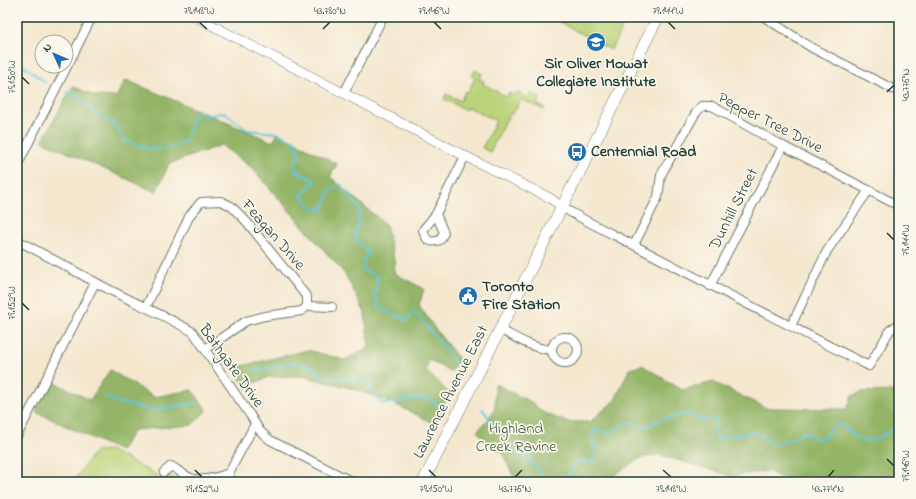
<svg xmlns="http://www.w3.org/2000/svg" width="916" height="499" font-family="'Indie Flower',sans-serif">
	<rect width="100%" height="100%" fill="#fbf7ec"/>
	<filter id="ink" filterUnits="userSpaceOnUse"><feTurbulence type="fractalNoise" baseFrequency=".025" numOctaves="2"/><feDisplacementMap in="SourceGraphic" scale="8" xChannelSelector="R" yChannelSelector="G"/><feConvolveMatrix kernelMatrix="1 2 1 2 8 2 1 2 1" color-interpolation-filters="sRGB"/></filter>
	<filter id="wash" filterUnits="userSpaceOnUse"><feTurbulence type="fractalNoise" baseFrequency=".012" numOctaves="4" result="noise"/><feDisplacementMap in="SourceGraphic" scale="16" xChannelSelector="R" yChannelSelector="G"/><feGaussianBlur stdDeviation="0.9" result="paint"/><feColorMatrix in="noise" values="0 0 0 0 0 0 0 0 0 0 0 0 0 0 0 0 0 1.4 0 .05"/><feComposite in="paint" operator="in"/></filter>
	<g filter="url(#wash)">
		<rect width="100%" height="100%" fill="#f4e7ce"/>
		<!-- green -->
		<g fill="#bbd378" stroke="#6d8856">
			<polygon points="560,17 627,17 611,50 558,21"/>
			<polygon points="475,70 482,74 479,79 484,81 483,84 507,97 509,93 515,96 517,92 528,98 531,93 540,98 537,104 545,108 544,110 521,99 516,109 515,109 512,114 511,113 508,118 507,118 490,152 482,148 496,121 468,107 466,110 444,99 446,94 461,101 465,91 468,92 475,78 472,76"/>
			<polygon points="110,450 166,480 168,475 181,482 73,482 95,451"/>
		</g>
		<!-- forest -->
		<g fill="#94b568" stroke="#5a794e">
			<polygon points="126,80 273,142 278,133 337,164 330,177 386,225 395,264 394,273 424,289 419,305 435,329 459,359 451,372 429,360 426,371 449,393 435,424 395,404 351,388 300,376 268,377 246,387 234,368 308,350 344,360 369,348 365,313 345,274 252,168 221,145 169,164 156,192 42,141 73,86 94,96 116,97"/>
			<polygon points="642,365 682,390 713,382 766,408 847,409 852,396 862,392 899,391 899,482 790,482 768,471 732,476 660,455 640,458 604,482 516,482 502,452 492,448 477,431 488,420 495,408 495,384 531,402 544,413 567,422 590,422 615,400 629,370"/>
			<polygon points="110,370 154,397 192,390 207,410 192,425 134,430 120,451 36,412 52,381 90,400"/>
		</g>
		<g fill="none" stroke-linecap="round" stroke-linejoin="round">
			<!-- stream -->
			<g stroke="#5ec6db" stroke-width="2">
				<polyline points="17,62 24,66 45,82"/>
				<polyline points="67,92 77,97 100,116 113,122 123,138 133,144 152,149 171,148 186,140 194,115 199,112 208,116 224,112 247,130 276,133 295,141 300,156 294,163 296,171 315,181 301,196 313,208 323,210 329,191 340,184 360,210 357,229 354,233 359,243 368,252 363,263 363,270 378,277 375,295 379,307 406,320 413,312 421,319 455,363"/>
				<polyline points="253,371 295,363 311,366 327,378 360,379 369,384 373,395 383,404 422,398 431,400 440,407"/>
				<polyline points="105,396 117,402 151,410 197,403"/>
				<polyline points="482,409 491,420 508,447 519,455 526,455 540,472 541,482"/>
				<polyline points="565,482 578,460 592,462 597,453 592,438 594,430 610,433 628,422 646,427 658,421 680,415 690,414 697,419 716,420 715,437 724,438 750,432 758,434 773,444 791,439 806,432 817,439 824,437 832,428 839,424 862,441 877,439 899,425"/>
			</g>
		</g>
	</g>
	<g filter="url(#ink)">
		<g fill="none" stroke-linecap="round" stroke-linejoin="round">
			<defs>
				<g id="minor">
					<polyline points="764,17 812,48 899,92"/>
					<polyline points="344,93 383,17"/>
					<polyline points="17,166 92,17"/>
					<path d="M562,207C588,223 617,236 645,251C719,290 794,328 869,366L890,330L899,324"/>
					<path d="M436,214L444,233L440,240C429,244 426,240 423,230L436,214L465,156"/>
					<path d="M17,240C43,254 69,268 95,282C127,300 161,313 193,332L250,415L260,431L270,440L353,482"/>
					<polyline points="634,245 658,197 661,175 695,114 702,106 712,106 783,146 899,206"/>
					<polyline points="710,286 783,146"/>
					<polyline points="307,306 332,307"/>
					<polyline points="146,307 190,215 201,202 221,201 231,206 246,221 307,297 307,306 302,311 265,316 246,321 205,349"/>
					<polyline points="791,326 827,251 869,190"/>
					<path d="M501,330C518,339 532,348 551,350"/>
					<circle cx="565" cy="350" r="13"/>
					<polyline points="17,436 95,283"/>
					<path d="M164,472L171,466C178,470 186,477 194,479C206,481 219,477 229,473"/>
					<polyline points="231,482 229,473 255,424"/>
				</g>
				<polyline id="tertiary" points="196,17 465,156 550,198 562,207"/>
				<polyline id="secondary" points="423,482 658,17"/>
			</defs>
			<!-- minor casing -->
			<use href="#minor" stroke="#6a786a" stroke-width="10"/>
			<!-- tertiary casing -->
			<use href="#tertiary" stroke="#6a786a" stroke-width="10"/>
			<!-- secondary casing -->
			<use href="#secondary" stroke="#6a786a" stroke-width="12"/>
			<!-- minor -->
			<use href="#minor" stroke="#fff" stroke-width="8"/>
			<!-- tertiary -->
			<use href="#tertiary" stroke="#fff" stroke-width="9"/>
			<!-- secondary -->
			<use href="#secondary" stroke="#fff" stroke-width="11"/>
		</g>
	</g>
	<!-- ticks -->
	<path fill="none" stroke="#1f3d34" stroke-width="1.5" d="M199,22L207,29M434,22L441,29M668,22L675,29M323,29L330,22M22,77L29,84M887,92L894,85M887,233L894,240M22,303L29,310M887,459L894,466M195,470L202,477M429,470L436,477M663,470L671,477M515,477L522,470M828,477L834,470"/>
	<!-- icons -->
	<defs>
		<symbol id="school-disc" viewBox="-11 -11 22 22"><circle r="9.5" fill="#1f6fb2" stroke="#fbf7ec"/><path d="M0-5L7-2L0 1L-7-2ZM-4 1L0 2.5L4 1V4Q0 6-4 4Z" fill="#fff"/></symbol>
		<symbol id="bus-disc" viewBox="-11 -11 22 22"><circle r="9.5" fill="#1f6fb2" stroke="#fbf7ec"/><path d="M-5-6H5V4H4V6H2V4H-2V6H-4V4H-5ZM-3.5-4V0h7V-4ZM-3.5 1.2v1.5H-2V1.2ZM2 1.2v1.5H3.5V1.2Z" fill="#fff"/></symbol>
		<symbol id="civic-disc" viewBox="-11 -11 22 22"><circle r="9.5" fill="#1f6fb2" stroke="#fbf7ec"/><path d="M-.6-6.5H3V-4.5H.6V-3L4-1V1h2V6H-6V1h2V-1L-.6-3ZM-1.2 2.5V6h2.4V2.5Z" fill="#fff"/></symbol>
	</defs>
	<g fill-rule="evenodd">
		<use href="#school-disc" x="585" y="31" width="22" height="22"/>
		<use href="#bus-disc" x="566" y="141" width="22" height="22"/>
		<use href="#civic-disc" x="457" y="285" width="22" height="22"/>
	</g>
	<g text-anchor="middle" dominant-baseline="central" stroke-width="3.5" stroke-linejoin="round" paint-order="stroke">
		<!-- poi labels -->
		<g font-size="16" font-weight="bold" fill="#1f3d34" stroke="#fbf7ec" text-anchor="start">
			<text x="596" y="64" text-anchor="middle">Sir Oliver Mowat<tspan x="596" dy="18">Collegiate Institute</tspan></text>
			<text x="591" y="152">Centennial Road</text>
			<text x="482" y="287">Toronto<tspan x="482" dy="18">Fire Station</tspan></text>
		</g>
		<!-- street labels -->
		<g font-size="16" fill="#1f3d34" stroke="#fbf7ec">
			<text transform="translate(770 123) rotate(27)">Pepper Tree Drive</text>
			<text transform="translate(734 209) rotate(-63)">Dunhill Street</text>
			<text transform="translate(273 235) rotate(49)">Feagan Drive</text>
			<text transform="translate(231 366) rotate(54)">Bathgate Drive</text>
			<text transform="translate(451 392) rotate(-63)">Lawrence Avenue East</text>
		</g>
		<!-- park labels -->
		<g font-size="16" fill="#3e5b42" stroke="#fbf7ec">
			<text x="516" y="429">Highland<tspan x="516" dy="18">Creek Ravine</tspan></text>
		</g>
	</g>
	<!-- margin -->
	<rect width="916" height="499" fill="none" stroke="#fbf7ec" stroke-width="44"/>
	<!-- north arrow -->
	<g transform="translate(54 54) rotate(314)"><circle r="19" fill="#fbf7ec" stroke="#a3ada2"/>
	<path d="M0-3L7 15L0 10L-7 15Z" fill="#1f6fb2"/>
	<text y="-6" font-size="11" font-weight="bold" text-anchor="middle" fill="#1f3d34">N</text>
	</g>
	<rect x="22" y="22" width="872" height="455" fill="none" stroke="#1f3d34" stroke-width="1.5"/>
	<g font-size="10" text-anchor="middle" fill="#1f3d34">
		<text x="199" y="14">79.148°W</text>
		<text x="330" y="14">43.780°N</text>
		<text x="434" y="14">79.146°W</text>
		<text x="668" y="14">79.144°W</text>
		<text transform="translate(11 77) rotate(-90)" y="4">79.150°W</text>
		<text transform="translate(905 85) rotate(-90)" y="4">43.776°N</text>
		<text transform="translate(905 240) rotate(-90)" y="4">79.144°W</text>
		<text transform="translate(11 303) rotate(-90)" y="4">79.152°W</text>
		<text transform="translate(905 466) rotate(-90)" y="4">79.146°W</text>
		<text x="202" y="492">79.152°W</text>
		<text x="436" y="492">79.150°W</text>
		<text x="515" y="492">43.776°N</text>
		<text x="671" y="492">79.148°W</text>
		<text x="828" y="492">43.774°N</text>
	</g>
</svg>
